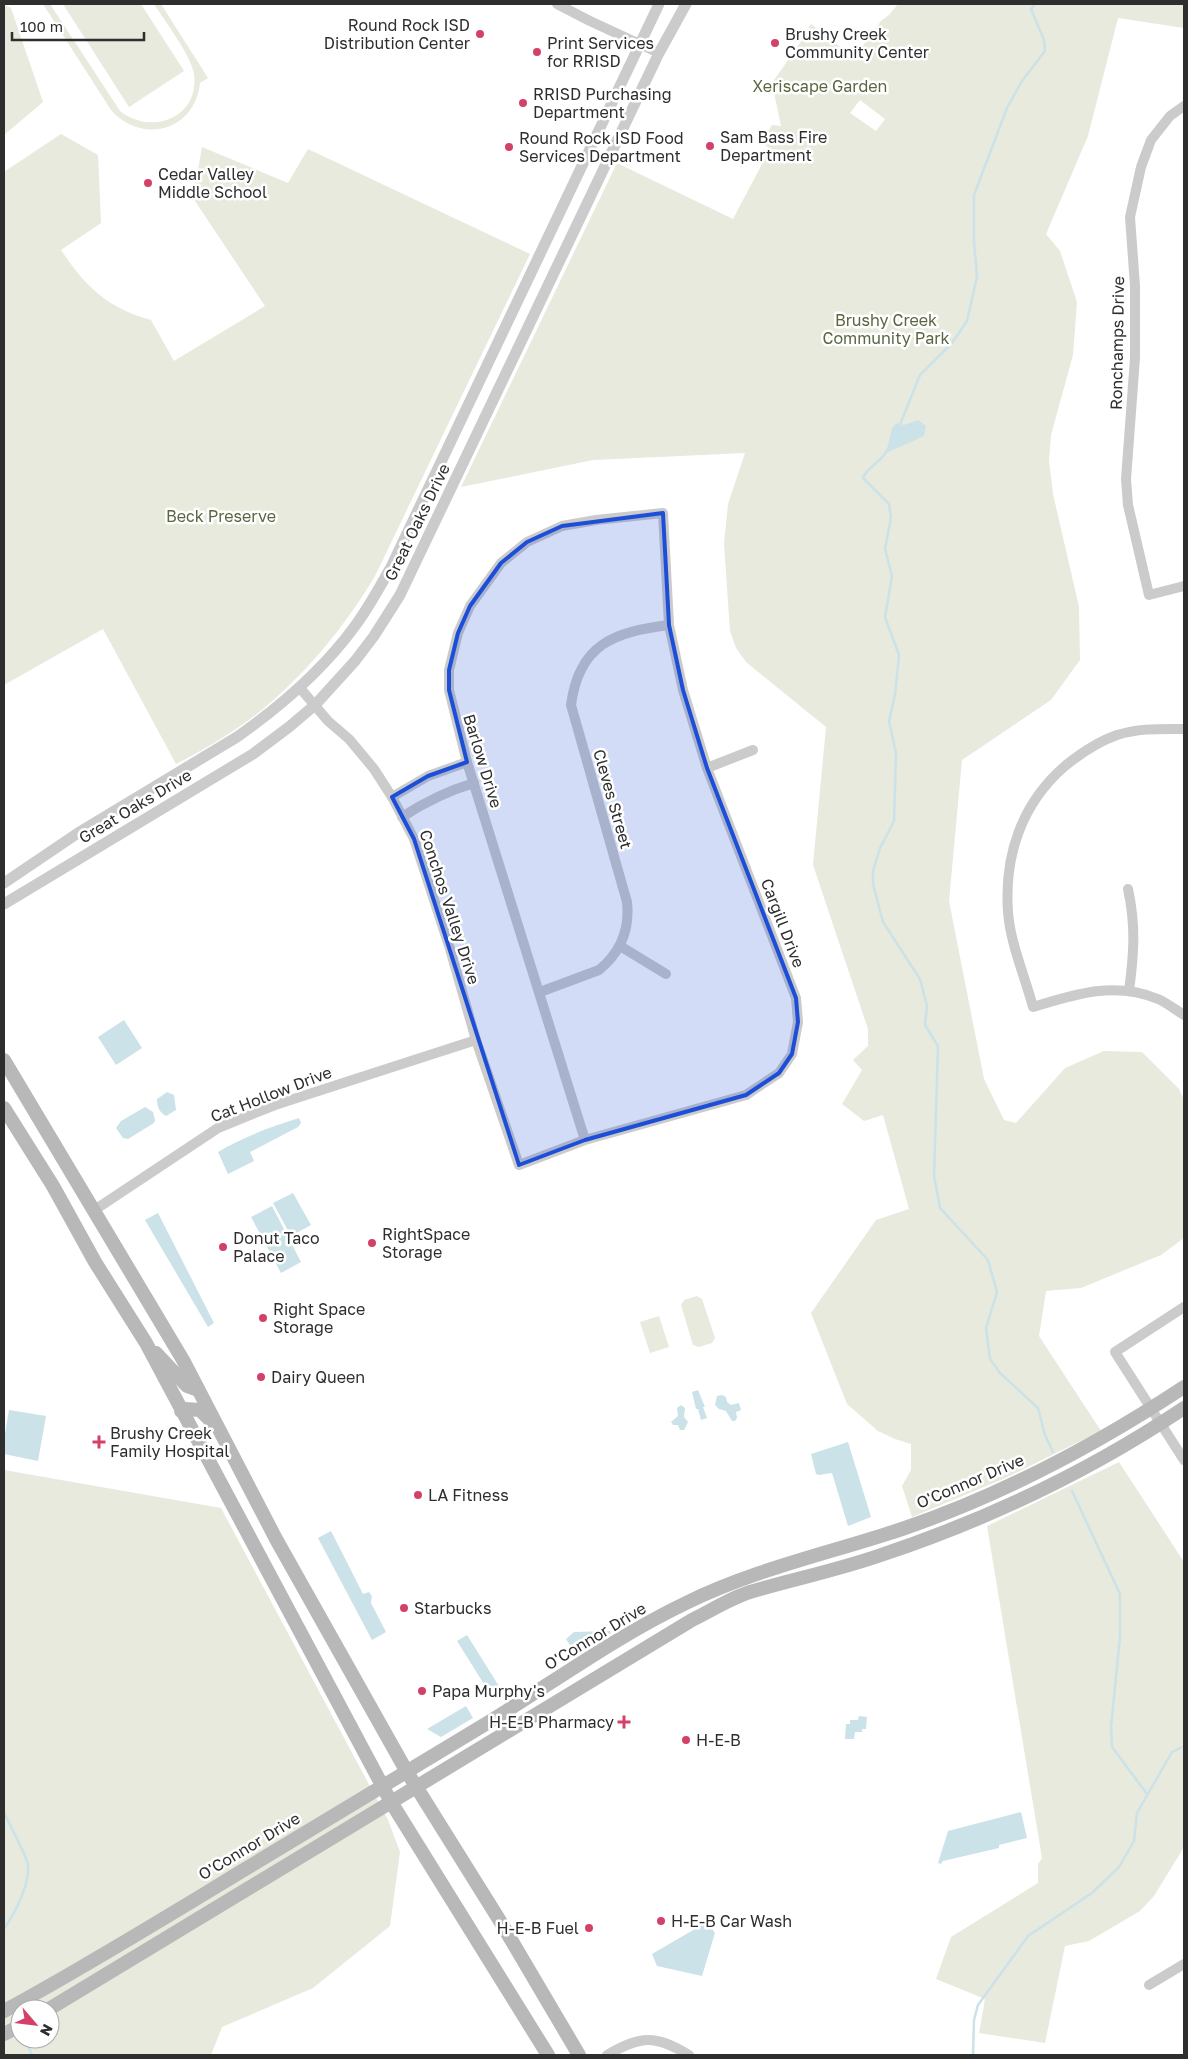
<svg xmlns="http://www.w3.org/2000/svg" width="1188" height="2059" font-family="'Golos Text',sans-serif">
	<rect width="100%" height="100%" fill="#fff"/>
	<!-- green -->
	<g fill="#e7eadd" fill-rule="evenodd">
		<path d="M43,4H50L120,111C151,136 200,118 194,74C191,55 165,21 154,4H161L208,78L200,83C195,131 142,145 111,110Z"/>
		<polygon points="63,4 141,4 184,71 129,107"/>
		<path d="M898,4H1184V28L1118,18L1088,136L1046,234L1060,251L1077,302L1073,355L1051,435L1049,461L1053,494L1079,607L1080,660L1051,700L962,760L949,901L984,1079L1004,1120L1016,1123L1065,1068L1104,1051L1142,1052L1179,1089L1184,1100V1238L1161,1255L1081,1288L1046,1291L1039,1336L1101,1431L1003,1479L912,1517L902,1486L911,1470V1444L895,1439L878,1431L847,1404L811,1313L876,1220L909,1209L883,1115L864,1121L842,1104L862,1070L853,1060L868,1046V1029L813,865L826,727L746,662L736,648L730,631L724,544L728,504L745,453L593,460L461,487L617,163L733,219L770,149L762,142L772,125L781,126L772,83L802,40L801,38L811,24L854,58L881,21L889,15ZM860,100L885,119L876,131L850,113Z"/>
		<polygon points="4,5 11,8 43,102 4,135"/>
		<path d="M61,134L98,155L101,223L61,250C85,286 107,308 151,320L174,361L265,306L193,198L202,147L288,183L308,149L530,254L375,576C344,628 302,679 254,716C229,735 203,750 176,764L103,629L4,685V172Z"/>
		<polygon points="697,1296 702,1299 715,1338 712,1343 699,1347 693,1345 681,1305 684,1300"/>
		<polygon points="659,1316 669,1347 650,1353 640,1322"/>
		<polygon points="1119,1462 1184,1562 1184,1847 1154,1896 1140,1911 1089,1941 1065,1946 1045,2043 979,2033 985,1999 936,1979 951,1937 1038,1883 1038,1864 1042,1858 987,1526"/>
		<path d="M4,1470L221,1508L388,1820L400,1852L390,1926L313,1988L222,2027L211,2055H4ZM20,2009H50V2039H20Z"/>
	</g>
	<!-- water -->
	<g fill="#cbe2e8">
		<polygon points="918,420 926,426 924,436 886,453 892,428 897,423 904,425"/>
		<polygon points="124,1020 142,1048 116,1065 98,1037"/>
		<path d="M167,1092L174,1095L176,1110L166,1116C159,1112 157,1107 157,1099Z"/>
		<polygon points="145,1107 153,1112 155,1120 154,1123 128,1139 123,1138 116,1128 121,1121"/>
		<path d="M299,1118L301,1123L298,1127L250,1152L254,1161L228,1174L218,1152C243,1137 270,1127 299,1118Z"/>
		<polygon points="293,1193 311,1225 291,1236 273,1203"/>
		<polygon points="272,1206 301,1262 281,1273 251,1217"/>
		<polygon points="158,1213 214,1323 208,1327 145,1220"/>
		<polygon points="698,1390 705,1407 703,1407 707,1418 701,1420 698,1409 696,1409 692,1392"/>
		<polygon points="722,1395 726,1397 727,1402 731,1405 739,1403 741,1410 736,1412 737,1418 735,1421 732,1421 726,1411 719,1409 715,1405 717,1396"/>
		<polygon points="681,1405 685,1408 684,1417 688,1422 684,1430 680,1430 678,1425 673,1425 671,1422 678,1416 677,1408"/>
		<polygon points="9,1410 46,1416 38,1461 4,1454 4,1440"/>
		<polygon points="848,1442 871,1517 848,1526 832,1473 819,1475 816,1474 811,1454"/>
		<polygon points="331,1531 363,1594 369,1592 372,1596 371,1603 386,1632 372,1640 318,1538"/>
		<polygon points="610,1631 611,1633 579,1653 575,1653 566,1639 574,1632"/>
		<polygon points="467,1635 502,1691 492,1697 457,1641"/>
		<polygon points="466,1706 473,1718 441,1737 427,1729"/>
		<polygon points="859,1716 867,1717 866,1729 862,1729 862,1732 855,1732 854,1739 845,1739 846,1724 850,1724 850,1720 858,1720"/>
		<polygon points="1021,1812 1027,1838 999,1845 999,1848 943,1861 941,1864 938,1863 948,1831"/>
		<polygon points="707,1922 715,1933 702,1976 657,1966 652,1954"/>
	</g>
	<g fill="none" stroke-linecap="round" stroke-linejoin="round">
		<!-- stream -->
		<g stroke="#cbe2e8" stroke-width="2.5">
			<polyline points="899,427 920,375 952,343 967,321 977,277 974,242 974,195 1007,108 1022,81 1045,51 1044,40 1031,9 1035,4"/>
			<path d="M887,450C882,462 868,466 863,478L889,504L891,517L885,549L892,576L885,617L899,655L895,695L889,721L896,753L894,821L880,848L873,871V884L883,922L920,979L927,1006L925,1025L938,1046L934,1176L940,1208L988,1260L997,1292L986,1328L990,1359L1000,1373L1038,1408L1045,1435L1053,1452"/>
			<polyline points="1072,1491 1120,1594 1120,1637 1111,1727 1112,1747 1147,1794"/>
			<path d="M4,1812C11,1828 21,1845 27,1861C33,1879 14,1915 4,1929"/>
			<polyline points="25,2039 32,2055"/>
			<polyline points="973,2055 974,2020 978,2005 1028,1936 1092,1893 1119,1867 1134,1841 1137,1813 1172,1752 1184,1746"/>
		</g>
		<!-- minor -->
		<g stroke="#cbcbcb" stroke-width="10">
			<polyline points="557,4 590,21 659,53"/>
			<polyline points="1184,106 1170,116 1151,140 1141,167 1130,217 1135,286 1135,358 1126,479 1128,505 1149,595 1184,586"/>
			<polyline points="300,688 328,721 349,739 374,769 392,797 414,839 450,949 476,1040 519,1165 585,1140 746,1095 779,1073 792,1054 798,1022 796,998 707,768 683,690 669,625 663,513 596,520 562,526 527,542 501,563 470,606 458,633 449,670 449,690 467,762 585,1140"/>
			<path d="M1184,729C1161,729 1139,728 1117,735C1097,742 1081,753 1065,766C1022,803 1004,855 1008,912C1010,942 1025,977 1033,1007C1075,994 1115,981 1158,999C1167,1003 1176,1010 1184,1015"/>
			<polyline points="707,768 753,750"/>
			<polyline points="392,797 428,776 467,762"/>
			<path d="M402,817C425,802 447,791 474,783"/>
			<path d="M1128,889C1136,926 1134,953 1129,991"/>
			<polyline points="620,946 666,974"/>
			<path d="M540,992L599,970C621,952 630,930 627,902L571,705C579,644 614,632 669,625"/>
			<polyline points="93,1211 218,1128 275,1105 476,1040"/>
			<polyline points="1184,1307 1115,1352 1184,1460"/>
			<polyline points="1149,1985 1184,1964"/>
			<path d="M607,2055C642,2035 655,2035 689,2055"/>
		</g>
		<!-- tertiary -->
		<g stroke="#cbcbcb" stroke-width="11">
			<path d="M4,883L78,833L237,737C281,706 323,670 355,626C369,607 380,587 391,567L659,4"/>
			<polyline points="4,904 253,754 289,727 315,705 355,661 374,636 400,595 659,53 686,4"/>
		</g>
		<!-- secondary -->
		<g stroke="#b8b8b8" stroke-width="14">
			<polyline points="4,1060 183,1360 276,1539 407,1772 500,1921 579,2055"/>
			<polyline points="4,1108 53,1186 95,1262 146,1343 391,1802 548,2055"/>
			<polyline points="156,1353 187,1386 198,1390"/>
			<polyline points="181,1411 185,1409 200,1410 212,1422"/>
			<path d="M49,2009L692,1620C711,1611 730,1598 750,1592C794,1579 838,1570 881,1555C989,1519 1090,1471 1184,1408"/>
			<path d="M4,2011C85,1967 163,1919 242,1871C323,1822 404,1774 484,1725C551,1684 615,1637 686,1603C755,1569 830,1553 902,1529C1002,1495 1096,1445 1184,1387"/>
			<polyline points="4,2034 20,2026"/>
		</g>
	</g>
	<!-- marked area -->
	<path fill="#1d4ed8" fill-opacity="0.2" stroke="#1d4ed8" stroke-width="4" stroke-linejoin="round" d="M663,513L669,625L683,690L707,768L796,998L798,1022L792,1054L779,1073L746,1095L585,1140L519,1165L414,839L392,797L428,776L467,762L449,690V670L458,633L470,606L501,563L527,542L562,526Z"/>
	<!-- markers -->
	<g fill="#d44168" stroke="#fff" stroke-width="2">
		<circle cx="480" cy="34" r="5"/>
		<circle cx="775" cy="43" r="5"/>
		<circle cx="537" cy="52" r="5"/>
		<circle cx="523" cy="103" r="5"/>
		<circle cx="710" cy="146" r="5"/>
		<circle cx="509" cy="147" r="5"/>
		<circle cx="148" cy="183" r="5"/>
		<circle cx="372" cy="1243" r="5"/>
		<circle cx="223" cy="1247" r="5"/>
		<circle cx="263" cy="1318" r="5"/>
		<circle cx="261" cy="1377" r="5"/>
		<path d="M96.5 1434.5h5v5h5v5h-5v5h-5v-5h-5v-5h5z"/>
		<circle cx="418" cy="1495" r="5"/>
		<circle cx="404" cy="1608" r="5"/>
		<circle cx="422" cy="1691" r="5"/>
		<path d="M621.5 1714.5h5v5h5v5h-5v5h-5v-5h-5v-5h5z"/>
		<circle cx="686" cy="1740" r="5"/>
		<circle cx="661" cy="1921" r="5"/>
		<circle cx="589" cy="1928" r="5"/>
	</g>
	<g text-anchor="middle" dominant-baseline="central" stroke-width="5" stroke-linejoin="round" paint-order="stroke">
		<!-- poi labels -->
		<g font-size="16" fill="#2e2e2e" stroke="#fff" text-anchor="start">
			<text x="470" y="25" text-anchor="end">Round Rock ISD<tspan x="470" dy="18">Distribution Center</tspan></text>
			<text x="785" y="34">Brushy Creek<tspan x="785" dy="18">Community Center</tspan></text>
			<text x="547" y="43">Print Services<tspan x="547" dy="18">for RRISD</tspan></text>
			<text x="533" y="94">RRISD Purchasing<tspan x="533" dy="18">Department</tspan></text>
			<text x="720" y="137">Sam Bass Fire<tspan x="720" dy="18">Department</tspan></text>
			<text x="519" y="138">Round Rock ISD Food<tspan x="519" dy="18">Services Department</tspan></text>
			<text x="158" y="174">Cedar Valley<tspan x="158" dy="18">Middle School</tspan></text>
			<text x="382" y="1234">RightSpace<tspan x="382" dy="18">Storage</tspan></text>
			<text x="233" y="1238">Donut Taco<tspan x="233" dy="18">Palace</tspan></text>
			<text x="273" y="1309">Right Space<tspan x="273" dy="18">Storage</tspan></text>
			<text x="271" y="1377">Dairy Queen</text>
			<text x="110" y="1433">Brushy Creek<tspan x="110" dy="18">Family Hospital</tspan></text>
			<text x="428" y="1495">LA Fitness</text>
			<text x="414" y="1608">Starbucks</text>
			<text x="432" y="1691">Papa Murphy's</text>
			<text x="614" y="1722" text-anchor="end">H-E-B Pharmacy</text>
			<text x="696" y="1740">H-E-B</text>
			<text x="671" y="1921">H-E-B Car Wash</text>
			<text x="579" y="1928" text-anchor="end">H-E-B Fuel</text>
		</g>
		<!-- park labels -->
		<g font-size="16" fill="#596640" stroke="#fff">
			<text x="820" y="86">Xeriscape Garden</text>
			<text x="886" y="320">Brushy Creek<tspan x="886" dy="18">Community Park</tspan></text>
			<text x="221" y="516">Beck Preserve</text>
		</g>
		<!-- street labels -->
		<g font-size="16" fill="#2e2e2e" stroke="#fff">
			<text transform="translate(1117 343) rotate(-89)">Ronchamps Drive</text>
			<text transform="translate(417 522) rotate(-64)">Great Oaks Drive</text>
			<text transform="translate(483 761) rotate(73)">Barlow Drive</text>
			<text transform="translate(613 799) rotate(74)">Cleves Street</text>
			<text transform="translate(135 806) rotate(-31)">Great Oaks Drive</text>
			<text transform="translate(450 907) rotate(72)">Conchos Valley Drive</text>
			<text transform="translate(783 923) rotate(69)">Cargill Drive</text>
			<text transform="translate(271 1094) rotate(-21)">Cat Hollow Drive</text>
			<text transform="translate(970 1481) rotate(-23)">O'Connor Drive</text>
			<text transform="translate(595 1636) rotate(-31)">O'Connor Drive</text>
			<text transform="translate(249 1846) rotate(-31)">O'Connor Drive</text>
		</g>
	</g>
	<!-- border -->
	<rect width="1188" height="2059" fill="none" stroke="#2e2e2e" stroke-width="10"/>
	<!-- north arrow -->
	<g transform="translate(35 2024) rotate(118)"><circle r="24" fill="#ffffff" stroke="#ababab"/>
	<path d="M0-4L9 19L0 12L-9 19Z" fill="#d44168"/>
	<text y="-8" font-size="14" font-weight="bold" text-anchor="middle" fill="#2e2e2e">N</text>
	</g>
	<!-- scale -->
	<path d="M12 32v8h132v-8" fill="none" stroke="#2e2e2e" stroke-width="2.5"/>
	<text x="20" y="32" font-size="15" fill="#2e2e2e" stroke="#ffffff" stroke-width="4" paint-order="stroke">100 m</text>
</svg>
